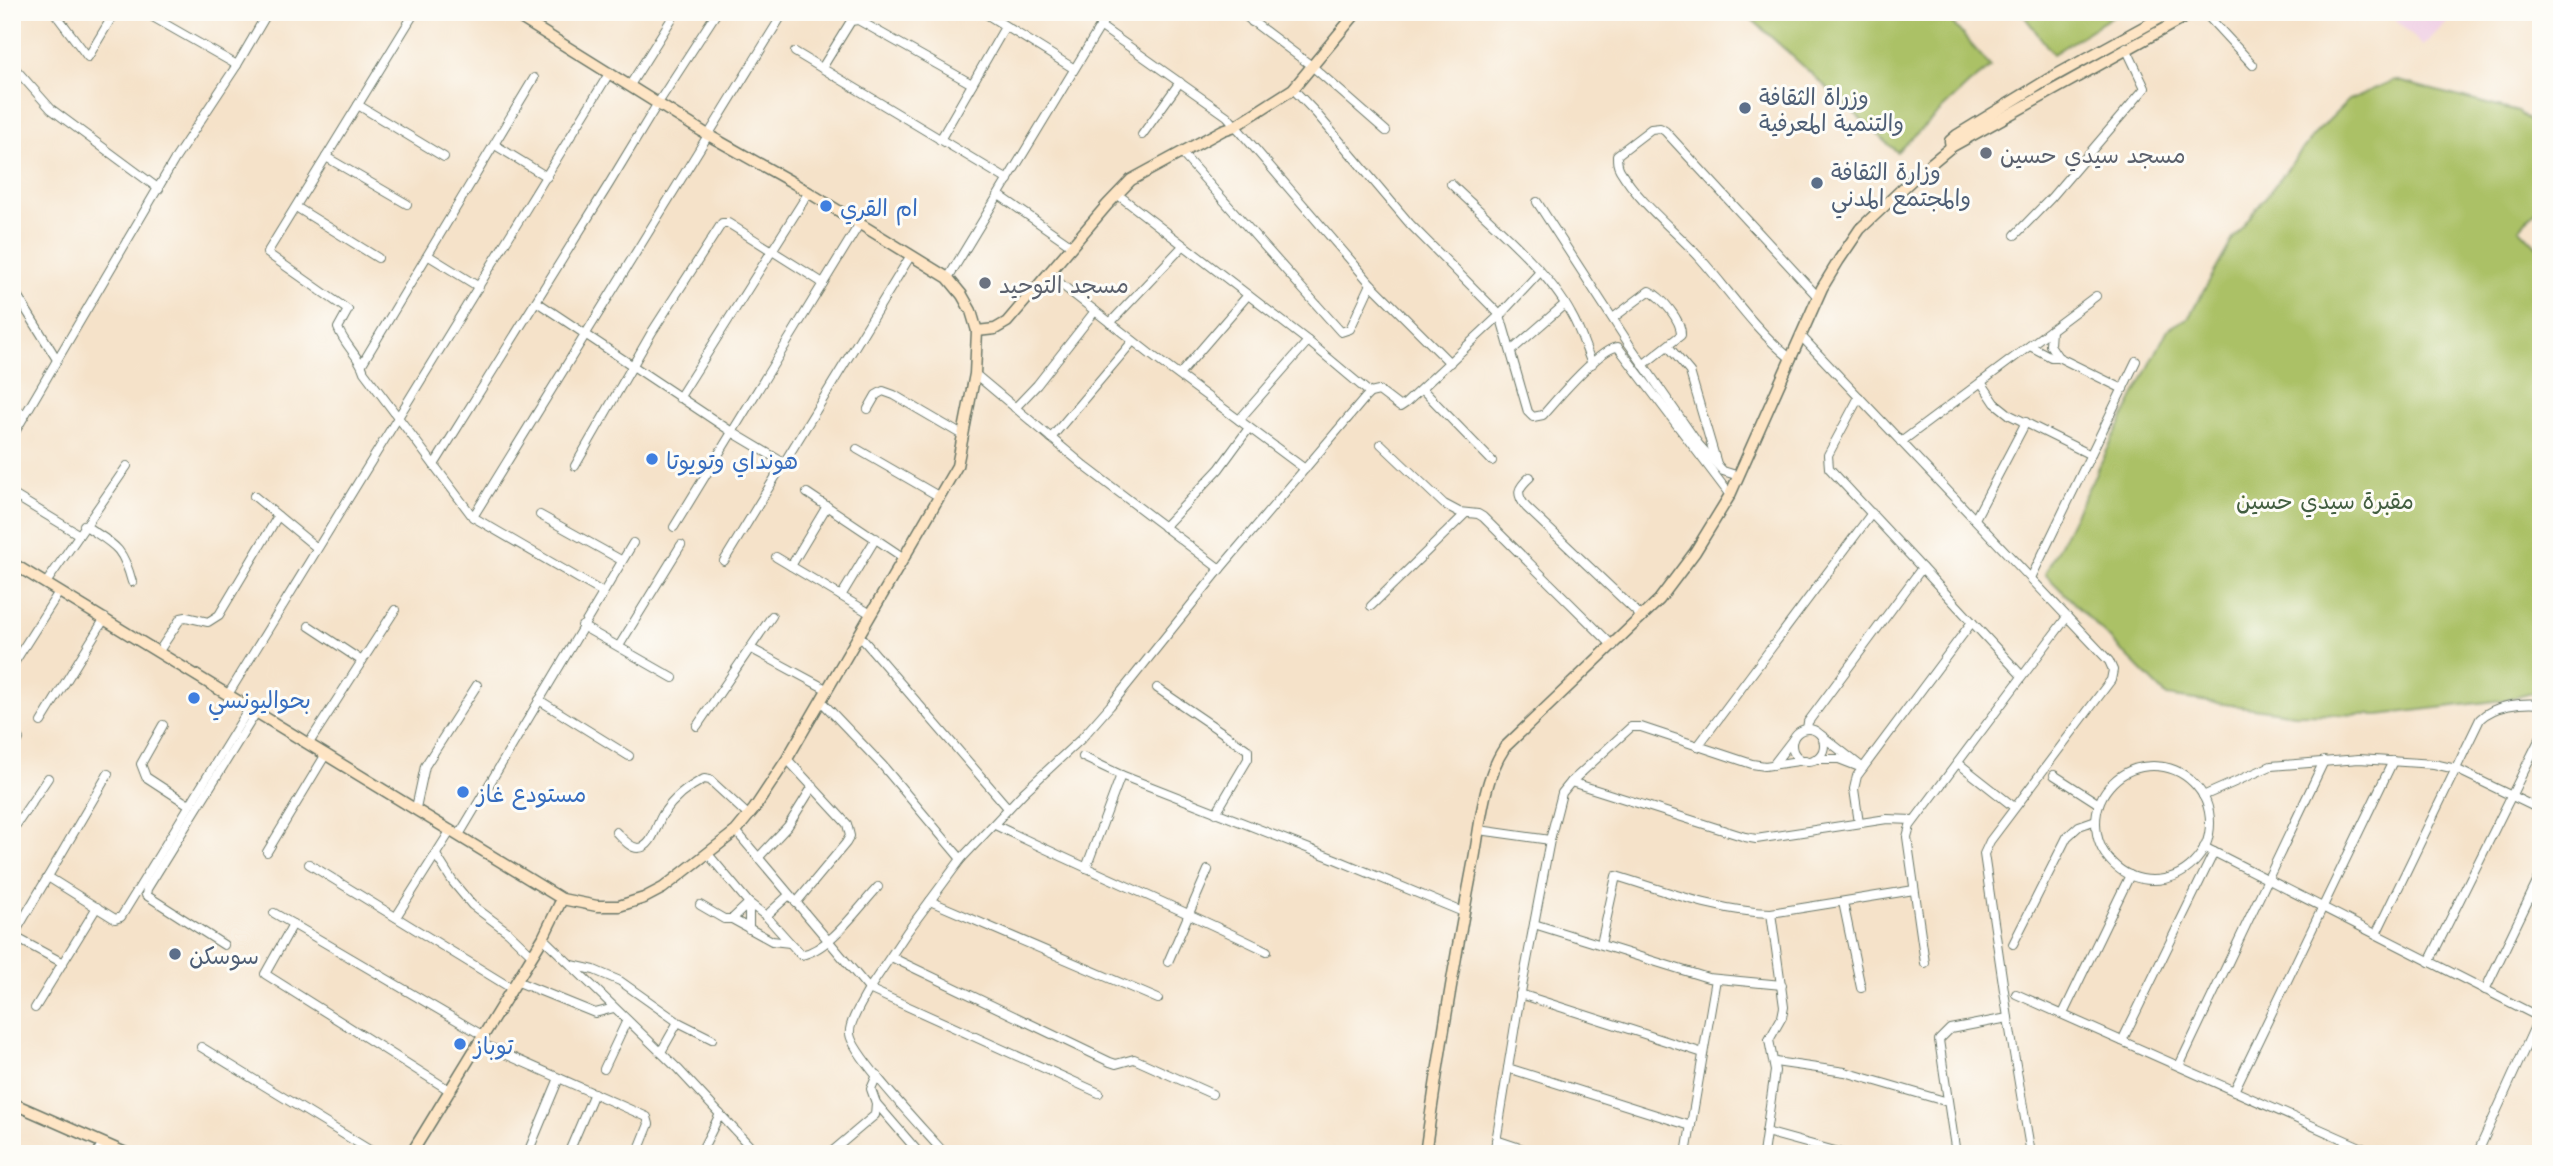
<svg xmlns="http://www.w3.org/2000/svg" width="2553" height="1166" font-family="'Playpen Sans','Playpen Sans Arabic',sans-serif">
	<rect width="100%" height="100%" fill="#fdfcf7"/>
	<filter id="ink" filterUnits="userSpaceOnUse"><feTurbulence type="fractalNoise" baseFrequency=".0143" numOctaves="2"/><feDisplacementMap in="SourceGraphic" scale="14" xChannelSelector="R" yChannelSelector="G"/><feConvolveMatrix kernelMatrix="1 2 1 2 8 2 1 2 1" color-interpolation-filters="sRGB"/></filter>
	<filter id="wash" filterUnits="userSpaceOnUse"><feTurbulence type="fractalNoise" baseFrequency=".00686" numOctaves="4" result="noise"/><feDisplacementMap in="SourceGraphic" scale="28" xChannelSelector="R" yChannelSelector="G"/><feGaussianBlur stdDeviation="1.57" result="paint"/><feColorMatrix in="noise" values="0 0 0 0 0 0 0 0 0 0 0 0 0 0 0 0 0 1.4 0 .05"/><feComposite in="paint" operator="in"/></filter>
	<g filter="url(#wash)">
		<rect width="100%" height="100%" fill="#f5e2c9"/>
		<!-- built -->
		<polygon fill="#f0d0e5" points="2388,12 2457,12 2423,46"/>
		<!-- green -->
		<g fill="#abc166" stroke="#657f4d" stroke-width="2">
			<polygon points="1744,12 1943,12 1991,67 1969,84 1897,152"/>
			<polygon points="2021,12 2119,12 2053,54"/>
			<polygon points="2394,80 2518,112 2541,131 2541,206 2519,228 2541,251 2541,691 2504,700 2379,715 2295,714 2167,696 2045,574 2168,329 2189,317 2233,239 2313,136 2349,100"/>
		</g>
	</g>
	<g filter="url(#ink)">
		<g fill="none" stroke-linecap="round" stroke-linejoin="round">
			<defs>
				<g id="street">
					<polyline points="54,12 88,57 115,12"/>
					<polyline points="144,12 237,65"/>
					<path d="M415,12L267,253L348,310L338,328C345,346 360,357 364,372L473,517L602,592"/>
					<polyline points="983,12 1073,68"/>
					<polyline points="1240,12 1313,67 1386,131"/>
					<polyline points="2204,12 2253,65"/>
					<polyline points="2533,12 2541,24"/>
					<polyline points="1252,22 1260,12"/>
					<polyline points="1100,26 1227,116 1371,284 1450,363"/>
					<polyline points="795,52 1008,180"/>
					<polyline points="12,65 51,109 159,189"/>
					<polyline points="822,68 851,21 858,20 972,84"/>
					<polyline points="630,85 676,12"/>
					<path d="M1293,89L1316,113L1410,224L1500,315L1528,412L1533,417L1543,415C1556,400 1601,347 1618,347L1730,495"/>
					<polyline points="358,105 444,157"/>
					<polyline points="1142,135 1180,82"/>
					<polyline points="940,140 1005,27"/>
					<polyline points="495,145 547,177"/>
					<polyline points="326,157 407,204"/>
					<polyline points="1185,157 1341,332 1350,329 1371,284"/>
					<path d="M1451,184C1489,221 1546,267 1571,314C1580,329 1585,347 1592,364"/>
					<polyline points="1117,194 1308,341 1370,393"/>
					<polyline points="999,195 1072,246"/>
					<polyline points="1537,202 1629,344 1699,445 1723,471 1739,476"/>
					<polyline points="296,207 378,258"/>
					<polyline points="2015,235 2051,198 2145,88 2126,48"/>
					<polyline points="429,256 479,287"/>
					<polyline points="1048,274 1150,354 1305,469"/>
					<polyline points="948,278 1109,12"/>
					<polyline points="12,287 56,358"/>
					<polyline points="537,302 732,432 784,463"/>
					<polyline points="12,315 20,301"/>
					<path d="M1613,318L1649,291C1662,297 1682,321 1681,335L1643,365"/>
					<polyline points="1110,323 1183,246"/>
					<polyline points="2051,330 2050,345 2058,357"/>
					<polyline points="1800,335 2109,661 2113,670 2111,680 1990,841 1984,854 2008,1018 2031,1154"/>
					<polyline points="1668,346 1690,372 1717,464"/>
					<polyline points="2030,346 2051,357 2058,357 2123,389"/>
					<polyline points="1511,351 1565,304"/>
					<path d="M1790,358C1755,330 1730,292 1700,258C1674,229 1641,205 1620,170C1617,165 1617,161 1617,155L1651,129L1660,128L1665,131L1818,297"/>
					<polyline points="362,364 534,78"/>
					<polyline points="975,374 1087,468 1220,569"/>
					<polyline points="1179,375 1248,295"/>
					<polyline points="1981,382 1995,403 2010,415 2091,455"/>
					<polyline points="1422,389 1492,461"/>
					<polyline points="1859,397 1828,455 1829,468 1922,568"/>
					<polyline points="679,398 809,192"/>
					<polyline points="12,407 25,415"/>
					<polyline points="1015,408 1037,385 1095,311"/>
					<polyline points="868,409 876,395 883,391 894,395 964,436"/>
					<polyline points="1239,420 1308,341"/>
					<polyline points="12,437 175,159 237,65 268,12"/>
					<polyline points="1051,438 1133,341"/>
					<polyline points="1901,442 2096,296"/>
					<polyline points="1381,444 1444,504 1459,512 1478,514 1483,517 1613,646"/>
					<polyline points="857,449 940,497"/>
					<polyline points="434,465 609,184 658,103 717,12"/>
					<polyline points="575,466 652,332 722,223 728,223 823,283"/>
					<path d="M1530,477C1518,488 1515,493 1526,507L1642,617"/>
					<polyline points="807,493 904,558"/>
					<polyline points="12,494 78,534"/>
					<polyline points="254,496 317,548"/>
					<polyline points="540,515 621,560"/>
					<polyline points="473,517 784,12"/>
					<polyline points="1975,519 2026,422"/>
					<path d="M84,525C114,545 122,545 132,582"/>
					<polyline points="674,527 860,223"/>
					<polyline points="1164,527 1219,469 1249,428"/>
					<polyline points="776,557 871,614"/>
					<polyline points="724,561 911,255"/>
					<polyline points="791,566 827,506"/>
					<polyline points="2031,578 2136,361"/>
					<polyline points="46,583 127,466"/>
					<polyline points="841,596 876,538"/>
					<polyline points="1371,606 1465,514"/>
					<polyline points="309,626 362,661"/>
					<polyline points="582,626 673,678"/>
					<polyline points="859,635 1008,808"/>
					<polyline points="619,646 681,545"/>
					<polyline points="750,648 828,690"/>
					<polyline points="159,651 181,618 186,617 208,622 219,615 278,516"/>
					<polyline points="12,666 59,592"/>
					<polyline points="1157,688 1248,750 1248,759 1216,813"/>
					<polyline points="229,693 610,72"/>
					<polyline points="539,700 629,756"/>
					<polyline points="822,702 883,766 961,859"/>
					<polyline points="41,722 105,618"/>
					<polyline points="163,725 141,764 146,777 189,805"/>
					<polyline points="697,726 772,616"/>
					<polyline points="1807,729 1808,722 1922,568 2022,676"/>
					<circle cx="1808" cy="745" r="16"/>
					<polyline points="1821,735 1863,768"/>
					<polyline points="309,743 395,610"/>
					<polyline points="1698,746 1872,513"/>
					<polyline points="12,751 19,739"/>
					<polyline points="1083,757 1121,775 1335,859 1463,912"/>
					<polyline points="787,759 847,824 850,836 846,843 796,903"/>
					<polyline points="1815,759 1839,759 1857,766"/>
					<polyline points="1958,763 2014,807"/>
					<polyline points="1773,765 1793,739"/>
					<circle cx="2153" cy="823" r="57"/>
					<polyline points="2054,775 2099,804"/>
					<polyline points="1571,782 1745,837 1756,839 1887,819 1913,820"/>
					<polyline points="2203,796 2271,766 2359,759 2434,764 2456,769 2541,810"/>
					<polyline points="416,808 425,766 477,685"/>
					<polyline points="1859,823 1854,789 1857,776 1972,622"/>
					<path d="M995,825C1085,869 1177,907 1267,951"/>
					<polyline points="1479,830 1550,840"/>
					<polyline points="12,831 48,778"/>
					<polyline points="736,831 869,989 907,932 961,859 1024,792 1081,739 1110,706 1220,569 1365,398 1370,393 1379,391 1400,407 1406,403 1500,315 1540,272"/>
					<path d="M616,832C622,838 630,848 638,848C653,848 656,824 663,814C673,799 688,787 704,779L710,780L749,816"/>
					<polyline points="459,835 633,543"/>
					<polyline points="2204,847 2541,1018"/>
					<polyline points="267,852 326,754"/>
					<path d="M708,854L749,903L766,916L801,955C830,950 858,908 878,887"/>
					<polyline points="436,855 453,882 472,905 508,932 532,955"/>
					<polyline points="758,858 788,826 813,786"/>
					<polyline points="309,864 511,988"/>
					<polyline points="1086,868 1121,775"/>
					<polyline points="48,877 115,919 121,917 250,707"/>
					<polyline points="930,901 1158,999"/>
					<polyline points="1843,902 1861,988"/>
					<polyline points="700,905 724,919 732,919 749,903 749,929"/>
					<polyline points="274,913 482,1035"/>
					<polyline points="766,916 789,895"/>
					<polyline points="396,917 451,830"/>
					<polyline points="732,919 772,941 790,943"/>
					<polyline points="293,924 265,974 449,1090"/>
					<polyline points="1534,924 1708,978 1782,985"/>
					<path d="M2376,934L2480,719C2494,705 2522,702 2541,704"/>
					<polyline points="13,936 63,963"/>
					<polyline points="12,938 108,774"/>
					<polyline points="543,938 678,1069 757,1154"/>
					<path d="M1601,944L1616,876C1666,891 1719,912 1771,913L1914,890"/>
					<polyline points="2013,944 2067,837 2079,826 2096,820"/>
					<polyline points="224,945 146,895 147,889 257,711"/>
					<polyline points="891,957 1110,1062 1116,1064 1134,1059 1212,1094"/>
					<polyline points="1168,962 1208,870"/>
					<polyline points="2429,962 2541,736"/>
					<polyline points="1925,963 1907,837 1910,826 2067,617"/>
					<polyline points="572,965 594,970 620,981 678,1022 712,1039"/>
					<polyline points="516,981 595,1013 614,1008"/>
					<polyline points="2485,990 2541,874"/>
					<polyline points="1520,994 1703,1053"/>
					<polyline points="2016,994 2376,1154"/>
					<polyline points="35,1008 97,907"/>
					<polyline points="2063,1014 2130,875"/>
					<polyline points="2122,1041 2214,852"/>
					<polyline points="478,1042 647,1117 649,1124 637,1154"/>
					<polyline points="201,1047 376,1154"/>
					<polyline points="661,1052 678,1022"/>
					<polyline points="1775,1062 1845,1072 1948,1102"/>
					<polyline points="2179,1066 2324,761"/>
					<polyline points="1508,1068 1691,1126"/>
					<polyline points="604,1069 627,1020"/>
					<polyline points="2234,1091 2393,761"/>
					<polyline points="876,1103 920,1154"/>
					<polyline points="1766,1132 1846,1154"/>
					<polyline points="1496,1140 1538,1154"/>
					<polyline points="529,1150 559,1078"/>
					<polyline points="96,1154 103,1143"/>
					<polyline points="568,1154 594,1093"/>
					<polyline points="700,1154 720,1114"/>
					<polyline points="829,1154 875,1115 876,1103 871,1089 877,1075"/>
					<path d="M945,1154C928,1134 852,1055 850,1034C848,1023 864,999 869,989L1099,1093"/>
					<polyline points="1494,1154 1517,1013 1550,840 1562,793 1571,782 1631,727 1641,727 1752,764 1765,766 1805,760"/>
					<polyline points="1686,1154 1716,979"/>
					<polyline points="1763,1154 1775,1071 1769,1040 1782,1017 1784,1007 1771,913"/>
					<polyline points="1956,1154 1939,1040 1950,1029 2008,1018"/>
					<polyline points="2477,1154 2541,1013"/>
				</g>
				<g id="secondary">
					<polyline points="1951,147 1950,141 1957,135 2047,80 2171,12"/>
					<polyline points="977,331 995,329 1007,322 1107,205 1131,180 1223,130 1235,126 1293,89 1357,12"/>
					<polyline points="12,563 562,899 597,906 619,906 644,898 663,888 736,831 754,809 787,759 957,466 975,374 977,331 971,311 962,295 948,278 790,181 708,135 511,12"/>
					<polyline points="12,1103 128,1154"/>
					<polyline points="411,1154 543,938 562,899"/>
					<path d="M1425,1154C1439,1055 1455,957 1474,859C1481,821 1483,780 1505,747L1659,600L1695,552L1730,495L1822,288L1839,260L1860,229L1916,176L1951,147L2194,12"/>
				</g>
			</defs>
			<!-- street casing -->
			<use href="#street" stroke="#6a7768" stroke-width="10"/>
			<!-- secondary casing -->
			<use href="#secondary" stroke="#6a7768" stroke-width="13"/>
			<!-- street -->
			<use href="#street" stroke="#fff" stroke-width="8"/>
			<!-- secondary -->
			<use href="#secondary" stroke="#fee5c5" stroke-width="10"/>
		</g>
	</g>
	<!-- markers -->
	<g fill="#5c6f8a" stroke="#fdfcf7" stroke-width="2.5">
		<circle cx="1745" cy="108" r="7"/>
		<circle cx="1817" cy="183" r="7"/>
		<circle cx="175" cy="954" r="7"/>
	</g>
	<g fill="#6b7280" stroke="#fdfcf7" stroke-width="2.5">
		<circle cx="1986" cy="153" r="7"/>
		<circle cx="985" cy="283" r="7"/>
	</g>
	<g fill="#3f7fe0" stroke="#fdfcf7" stroke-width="2.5">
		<circle cx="826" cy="206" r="7"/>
		<circle cx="652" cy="459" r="7"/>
		<circle cx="194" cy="698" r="7"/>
		<circle cx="463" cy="792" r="7"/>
		<circle cx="460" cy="1044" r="7"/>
	</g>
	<g text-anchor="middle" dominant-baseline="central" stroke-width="6" stroke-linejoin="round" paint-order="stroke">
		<!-- service labels -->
		<g font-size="23" fill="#4e5e75" stroke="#fdfcf7" text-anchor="start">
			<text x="1759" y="95">وزراة الثقافة<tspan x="1759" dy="26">والتنمية المعرفية</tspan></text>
			<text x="1831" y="170">وزارة الثقافة<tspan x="1831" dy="26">والمجتمع المدني</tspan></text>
			<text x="189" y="954">سوسكن</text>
		</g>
		<!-- worship labels -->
		<g font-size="23" fill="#5b616d" stroke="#fdfcf7" text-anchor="start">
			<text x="2000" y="153">مسجد سيدي حسين</text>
			<text x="999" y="283">مسجد التوحيد</text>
		</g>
		<!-- shop labels -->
		<g font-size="23" fill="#366cbe" stroke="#fdfcf7" text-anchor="start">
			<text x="840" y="206">ام القري</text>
			<text x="666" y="459">هونداي وتويوتا</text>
			<text x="208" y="698">بحواليونسي</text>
			<text x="477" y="792">مستودع غاز</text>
			<text x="474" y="1044">توباز</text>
		</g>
		<!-- park labels -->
		<g font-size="23" fill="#425e40" stroke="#fdfcf7">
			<text x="2325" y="499">مقبرة سيدي حسين</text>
		</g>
	</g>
	<!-- margin -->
	<rect width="2553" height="1166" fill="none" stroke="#fdfcf7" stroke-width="42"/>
</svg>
